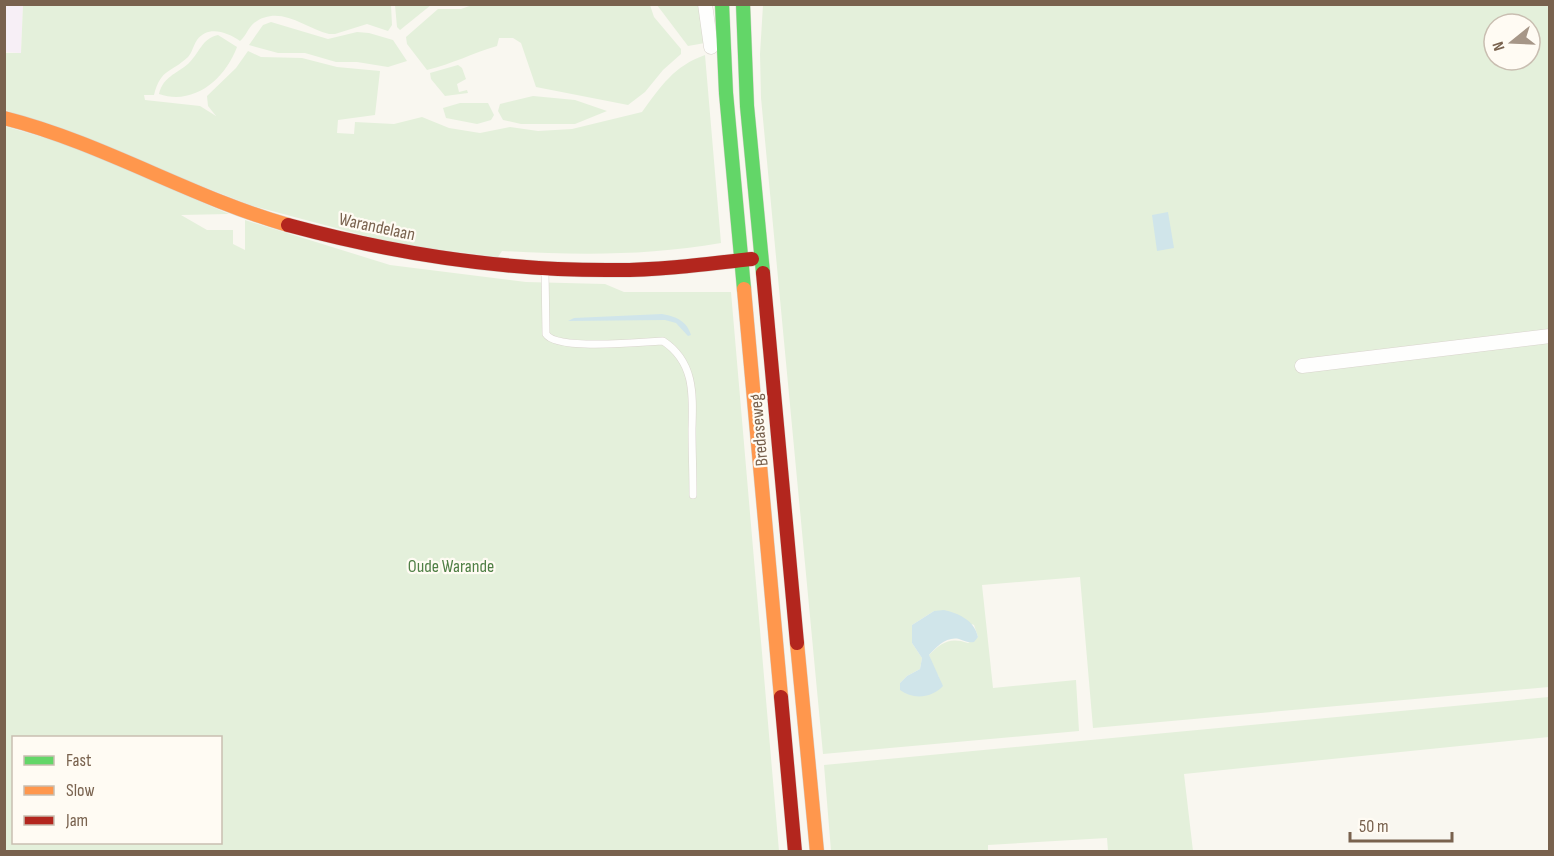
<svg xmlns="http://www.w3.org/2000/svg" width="1554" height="856" font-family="'Sofia Sans Condensed',sans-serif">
	<rect width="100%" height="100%" fill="#f9f7f0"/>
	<!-- education -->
	<polygon fill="#f7eff6" points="5,4 23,5 21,53 5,52"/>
	<!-- green -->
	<g fill="#e4f0db" fill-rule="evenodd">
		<path d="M475,4L650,5L654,17L681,49V54L663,70L645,92L628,105L536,87L521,43L513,38H499L497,46C473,53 452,64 427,70L407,44L406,37L438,9H461Z"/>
		<path d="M23,5H391L392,25L388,31L367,24L335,34H329C304,28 280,4 254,23C248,28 246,36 240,41C227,32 208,25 197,40C193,46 192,53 188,57C171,73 161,68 154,95H144L145,100L200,106L216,116L208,106L207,96L236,68L248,51L261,57L302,58L337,67L380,71L375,115L338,120L337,133L354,134L355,122L394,124L422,117L449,128L480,133L510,127L538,131L572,129L642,112C661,86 674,66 705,55L721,243C646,256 578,255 502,251L498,257L396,244L253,206L5,110V53H21Z"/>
		<polygon points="395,5 395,4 431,5 400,30 397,27"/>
		<polygon points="657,5 700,5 705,43 688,46"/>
		<path d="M763,5H1549V687L1093,728L1080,577L982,585L993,688L1076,680L1079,731L823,754L761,98L760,54ZM1494,24H1530V60H1494ZM934,611L974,625L978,637L968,643C950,637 942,642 929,655L930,663L939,677L900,683L907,676L920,669L922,658L912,643V625Z"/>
		<polygon points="271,22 328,39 357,32 369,33 393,40 407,61 388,67 357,62 336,62 305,53 278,53 249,45 263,25"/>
		<path d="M218,35L237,47C225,79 194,106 159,94C163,77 176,74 188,64C199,54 202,38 218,35Z"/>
		<polygon points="458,65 462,68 466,79 457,84 459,92 467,90 468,93 445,96 431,79 430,73"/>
		<polygon points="533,96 575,100 607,111 575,124 521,124 503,120 498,111 500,104"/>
		<polygon points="460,103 488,103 494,115 491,120 477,124 446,118 443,108"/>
		<path d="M4,126L70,145L229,214L181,215L207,230H233V244L245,250V220L390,265L526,282L605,284L624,292H731L779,851H5ZM14,738H220V842H14Z"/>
		<polygon points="1549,697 1549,737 1184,774 1193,851 1108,851 1107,838 988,845 988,851 831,851 824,765"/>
	</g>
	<!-- water -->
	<g fill="#d0e5ea">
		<polygon points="1168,212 1174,248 1157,251 1152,215"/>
		<path d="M662,314C675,316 687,321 691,335L688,336L676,323L665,320L568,321L574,318Z"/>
		<path d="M944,610C960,614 974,620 978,637L974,642C968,643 965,641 959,639C947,636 936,647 929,655L943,686C932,698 913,700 900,690V683L907,676L920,669L922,658L912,643V625L934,611Z"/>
	</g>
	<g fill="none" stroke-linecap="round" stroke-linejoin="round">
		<defs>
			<path id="lane" d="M545,270L546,334C556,351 642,342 663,341C695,362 693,395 692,429C692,451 693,473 693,495"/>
			<g id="street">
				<polyline points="705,4 711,47"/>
				<polyline points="1302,366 1550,336"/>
			</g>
			<g id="fast">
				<polyline points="722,4 726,93 744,289"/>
				<polyline points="743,4 747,106 763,273"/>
			</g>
			<g id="slow">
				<path d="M4,118C103,143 190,197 288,225"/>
				<polyline points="744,289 781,697"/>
				<polyline points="797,643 817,852"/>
			</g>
			<g id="jam">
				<path d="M288,225C395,254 505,271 616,270C661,270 707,264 752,259"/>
				<polyline points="763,273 797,643"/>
				<polyline points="781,697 795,852"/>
			</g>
		</defs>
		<!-- lane casing -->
		<use href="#lane" stroke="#d9d4cd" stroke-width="8"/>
		<!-- street casing -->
		<use href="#street" stroke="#d9d4cd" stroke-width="15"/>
		<!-- fast casing -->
		<use href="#fast" stroke="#dad4cd" stroke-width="15"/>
		<!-- slow casing -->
		<use href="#slow" stroke="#dad4cd" stroke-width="15"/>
		<!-- jam casing -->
		<use href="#jam" stroke="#dad4cd" stroke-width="15"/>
		<!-- lane -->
		<use href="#lane" stroke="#fefefd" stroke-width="7"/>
		<!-- street -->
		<use href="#street" stroke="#fefefd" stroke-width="14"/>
		<!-- fast -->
		<use href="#fast" stroke="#63d668" stroke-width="14"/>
		<!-- slow -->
		<use href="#slow" stroke="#ff974d" stroke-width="14"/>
		<!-- jam -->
		<use href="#jam" stroke="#b3261e" stroke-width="14"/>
	</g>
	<g text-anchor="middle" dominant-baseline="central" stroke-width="4.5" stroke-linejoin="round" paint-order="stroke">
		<!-- street labels -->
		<g font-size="18" fill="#79624e" stroke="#fffbf3">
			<text transform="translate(377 227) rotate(12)">Warandelaan</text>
			<text transform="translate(759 430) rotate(-95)">Bredaseweg</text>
		</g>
		<!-- park labels -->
		<g font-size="18" fill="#4f7f45" stroke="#fffbf3">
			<text x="451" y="566">Oude Warande</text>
		</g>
	</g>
	<!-- border -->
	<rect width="1554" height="856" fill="none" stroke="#79624e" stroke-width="12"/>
	<!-- legend -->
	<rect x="12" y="736" width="210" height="108" fill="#fffbf3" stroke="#c9beb1" stroke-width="1.5"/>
	<rect x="24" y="756" width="30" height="9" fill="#63d668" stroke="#c9beb1" stroke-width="1.5"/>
	<text x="66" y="766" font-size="18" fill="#79624e">Fast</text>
	<rect x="24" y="786" width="30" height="9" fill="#ff974d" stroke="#c9beb1" stroke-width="1.5"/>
	<text x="66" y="796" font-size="18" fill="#79624e">Slow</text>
	<rect x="24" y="816" width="30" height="9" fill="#b3261e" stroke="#c9beb1" stroke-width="1.5"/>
	<text x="66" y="826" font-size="18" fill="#79624e">Jam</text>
	<!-- north arrow -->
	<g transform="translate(1512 42) rotate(252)"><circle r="28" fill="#fffbf3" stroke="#c9beb1" stroke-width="1.5"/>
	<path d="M0-4.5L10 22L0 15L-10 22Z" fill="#a69687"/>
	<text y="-9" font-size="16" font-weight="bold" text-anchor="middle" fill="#79624e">N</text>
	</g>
	<!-- scale -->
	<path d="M1350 832v9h102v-9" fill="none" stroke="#79624e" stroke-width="3"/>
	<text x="1359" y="832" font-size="18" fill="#79624e" stroke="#fffbf3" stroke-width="4.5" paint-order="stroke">50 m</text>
</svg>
